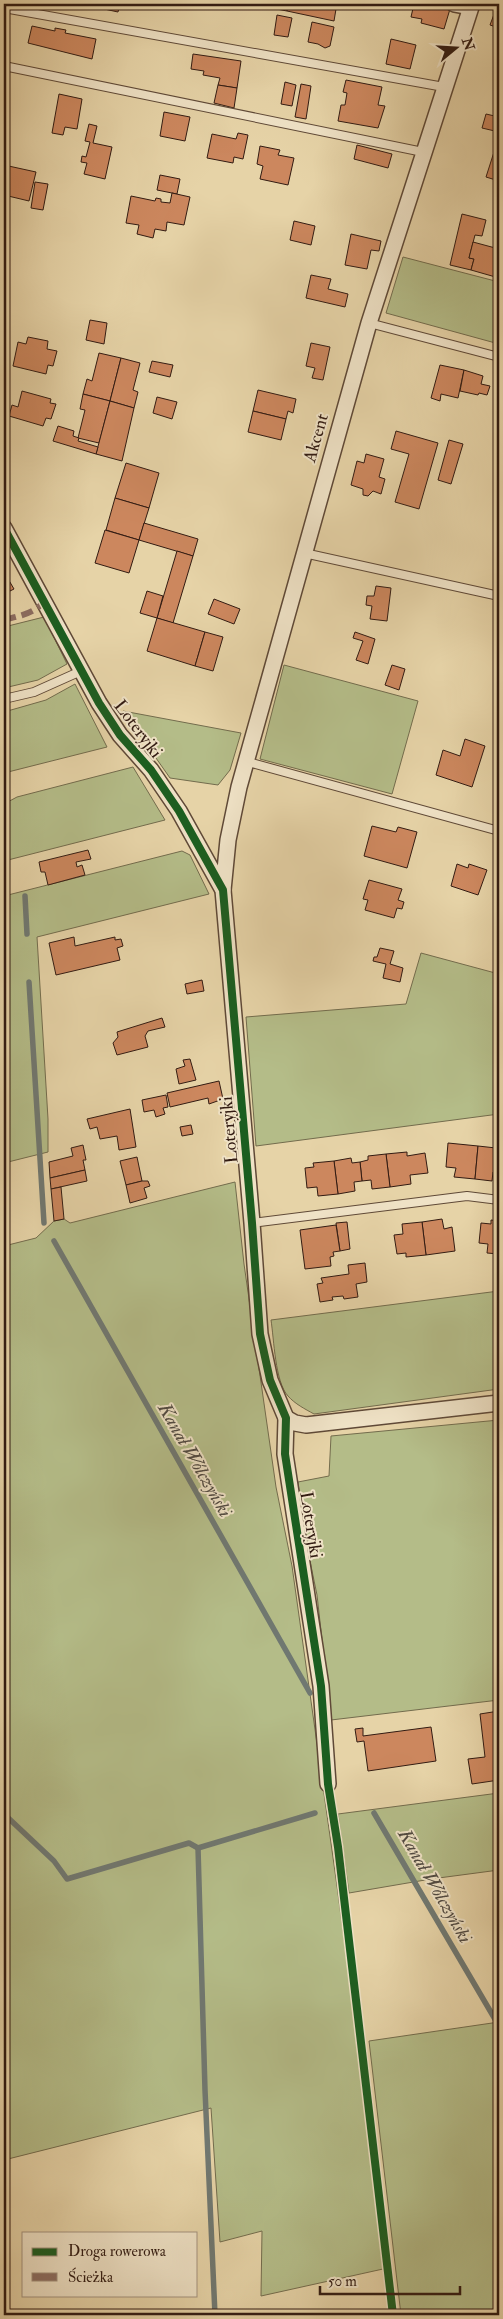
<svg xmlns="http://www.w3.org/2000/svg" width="503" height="2319" font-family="'IM FELL Double Pica',serif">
	<rect width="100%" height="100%" fill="#e6d3a7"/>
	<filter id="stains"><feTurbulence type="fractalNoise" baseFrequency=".004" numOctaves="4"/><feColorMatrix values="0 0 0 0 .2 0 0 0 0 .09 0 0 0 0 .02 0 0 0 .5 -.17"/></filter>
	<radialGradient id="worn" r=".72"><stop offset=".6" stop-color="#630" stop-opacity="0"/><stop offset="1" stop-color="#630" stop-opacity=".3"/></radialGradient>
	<!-- green -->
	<g fill="#b4bc88" stroke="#736c4d">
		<polygon points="403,257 499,282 499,344 386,313"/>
		<polygon points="44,617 67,664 38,680 4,688 4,627"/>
		<polygon points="284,665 418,701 392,794 260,759"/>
		<polygon points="75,684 107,747 4,773 4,712 46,700"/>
		<polygon points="123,711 241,733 230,770 218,785 170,778"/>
		<polygon points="133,767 165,820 4,861 4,804 17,797"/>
		<polygon points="182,851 190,855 209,894 37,937 48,1119 48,1152 4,1163 4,896"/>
		<polygon points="421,953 499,974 499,1114 256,1146 246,1017 406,1004"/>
		<polygon points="235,1182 244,1264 276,1487 292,1566 337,1886 362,2072 383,2269 261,2296 262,2231 220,2242 211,2108 4,2160 4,1246 36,1238 54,1221 64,1219 70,1223"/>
		<path d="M499,1291V1389L314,1414C305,1409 295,1404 288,1396C275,1382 274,1339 271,1320Z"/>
		<polygon points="499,1420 499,1700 331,1720 317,1595 304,1532 298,1482 329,1476 331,1436"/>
		<polygon points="499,1793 499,1870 431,1879 349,1893 338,1814"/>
		<polygon points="499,2022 499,2315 401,2315 369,2041"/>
	</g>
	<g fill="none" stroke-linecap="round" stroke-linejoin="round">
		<!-- stream -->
		<g stroke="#707871" stroke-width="5.5">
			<polyline points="25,896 27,934"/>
			<polyline points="29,982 44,1223"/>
			<polyline points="54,1241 310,1693"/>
			<polyline points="374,1813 499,2026"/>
			<polyline points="4,1814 54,1861 67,1879 189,1843 198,1848 315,1813"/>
			<polyline points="198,1848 205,2090 215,2315"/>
		</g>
	</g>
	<!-- building -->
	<g fill="#cc875e" stroke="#321b12">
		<polygon points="96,4 125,4 125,5 120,4 118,12 95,7"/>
		<polygon points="267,4 289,4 287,11 266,7"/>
		<polygon points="289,4 314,4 336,9 334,21 287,11"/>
		<polygon points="414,4 431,4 450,9 444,29 421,23 422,19 411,17"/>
		<polygon points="496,9 499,10 499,28 490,25"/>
		<polygon points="277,15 292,18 288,37 274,35"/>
		<polygon points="312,22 334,27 330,46 325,48 318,44 308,42"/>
		<polygon points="32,26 55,31 55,28 66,30 65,33 96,39 92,59 28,43"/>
		<polygon points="391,39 416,45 410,69 386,64"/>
		<polygon points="193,54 241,61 237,88 218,85 220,78 203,75 204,71 191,69"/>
		<polygon points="346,80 382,87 378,105 385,106 378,128 338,121 341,105 345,105 347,93 343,92"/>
		<polygon points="285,82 296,85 292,106 281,104"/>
		<polygon points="301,84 311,86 306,119 295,117"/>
		<polygon points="218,85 237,88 234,108 214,103"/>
		<polygon points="59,94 82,99 77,129 65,127 63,135 52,133"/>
		<polygon points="164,112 190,117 185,141 160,136"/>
		<polygon points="486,114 499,117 499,132 482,128"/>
		<polygon points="89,124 97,126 93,143 112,147 105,179 84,174 87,163 81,162 82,156 86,157 90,142 85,141"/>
		<polygon points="238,133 248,135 243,159 234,157 233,163 207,158 212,134 236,139"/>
		<polygon points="357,145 392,154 388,168 354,159"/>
		<polygon points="260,146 280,150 278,155 294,158 288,185 260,179 263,166 257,164"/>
		<polygon points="494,152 499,153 499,181 486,177"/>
		<polygon points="4,165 36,172 29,201 4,195"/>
		<polygon points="160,175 180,179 177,194 157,190"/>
		<polygon points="35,182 48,184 43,210 31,208"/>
		<polygon points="172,193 190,197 184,225 167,222 166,231 155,229 153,238 137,234 139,225 126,223 131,196 155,201 156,198 161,199 161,202 170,203"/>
		<polygon points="462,214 486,220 482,236 475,235 469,258 474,259 471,270 450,265"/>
		<polygon points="294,221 315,226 311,245 290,240"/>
		<polygon points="351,234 381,241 379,251 371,250 367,269 345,265"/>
		<polygon points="473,242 499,249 499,278 471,270 474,259 469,258"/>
		<polygon points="311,275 331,279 328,289 348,294 345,307 306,298"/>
		<polygon points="90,320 107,323 104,344 86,340"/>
		<polygon points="28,337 48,341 47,349 57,351 53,366 48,365 46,374 13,366 18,342 26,344"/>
		<polygon points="311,343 330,347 323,380 312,378 315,368 306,366"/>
		<polygon points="99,353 121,358 110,401 83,394 87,379 92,381"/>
		<polygon points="121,358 140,363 133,390 138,392 134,408 110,401"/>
		<polygon points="152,361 173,365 170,377 149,372"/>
		<polygon points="440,365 464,370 458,398 441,394 440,401 431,398"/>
		<polygon points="464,370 483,376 481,384 490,386 487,395 479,393 478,395 460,391"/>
		<polygon points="258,390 296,399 293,413 288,411 286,419 253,411"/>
		<polygon points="22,391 51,399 50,403 56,404 51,419 46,418 43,426 9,416 12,405 18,407"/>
		<polygon points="83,394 110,401 99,443 78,438 85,410 80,409"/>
		<polygon points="157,397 177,402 172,419 153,413"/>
		<polygon points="110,401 134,408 122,461 96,454"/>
		<polygon points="253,411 286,419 281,440 248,432"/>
		<polygon points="58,426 74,431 73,436 79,438 78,441 98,447 96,454 53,441"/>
		<polygon points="396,431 438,443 419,509 395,502 409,454 391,449"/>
		<polygon points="449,440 463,444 451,484 438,480"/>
		<polygon points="366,454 384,459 379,477 385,479 381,494 373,491 368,496 363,495 363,489 351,485 357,461 364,463"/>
		<polygon points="126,463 159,473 149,508 115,498"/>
		<polygon points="115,498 149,508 139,540 106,530"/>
		<polygon points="144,523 198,539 193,556 139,540"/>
		<polygon points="105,530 139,540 129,573 95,563"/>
		<polygon points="177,551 193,556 173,623 157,618"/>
		<polygon points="4,572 14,589 4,594"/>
		<polygon points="376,586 391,588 387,621 370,619 372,606 366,605 367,596 374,596"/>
		<polygon points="147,591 163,596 157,618 140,613"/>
		<polygon points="214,599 240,609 234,624 208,614"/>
		<polygon points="157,618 205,632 195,666 147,651"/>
		<polygon points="205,632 223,637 213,671 195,666"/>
		<polygon points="355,632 375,639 368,664 356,660 363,641 353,638"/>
		<polygon points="392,665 405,669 399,690 385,685"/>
		<polygon points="465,739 485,746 472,787 436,775 443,750 460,756"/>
		<polygon points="372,826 396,832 398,827 417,832 407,868 364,856"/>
		<polygon points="88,850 91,859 76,862 77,867 82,865 85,875 48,885 45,872 41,872 39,862"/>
		<polygon points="457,864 468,868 469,864 487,870 478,895 451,886"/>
		<polygon points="369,880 402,889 398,900 404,902 402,909 397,908 394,918 365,910 368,900 363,899"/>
		<polygon points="74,937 75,946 115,937 115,940 121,939 123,946 117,948 120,960 56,975 49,943"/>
		<polygon points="380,948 394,951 390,964 403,968 400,982 383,978 386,964 373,961 374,957 377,957"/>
		<polygon points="202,980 204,991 187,994 185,984"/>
		<polygon points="162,1018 165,1027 148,1031 145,1036 148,1047 117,1055 113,1043 118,1037 117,1032"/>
		<polygon points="190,1059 196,1080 179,1084 176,1069 185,1066 183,1060"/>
		<polygon points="219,1081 223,1099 209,1104 208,1098 170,1107 167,1093"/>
		<polygon points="166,1095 168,1107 163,1108 165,1114 156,1117 154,1110 144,1112 142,1100"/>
		<polygon points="130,1109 136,1147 119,1150 117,1136 100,1139 97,1127 90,1129 87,1119"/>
		<polygon points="191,1125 193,1134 182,1136 180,1127"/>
		<polygon points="448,1143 478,1146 475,1179 454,1177 456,1168 446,1167"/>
		<polygon points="83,1145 86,1160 83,1160 85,1170 50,1178 49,1162 73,1156 71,1148"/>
		<polygon points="478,1146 496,1148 495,1152 499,1153 499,1173 493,1172 492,1181 475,1179"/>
		<polygon points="407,1152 407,1156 425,1153 428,1173 410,1175 411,1184 390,1187 386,1154"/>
		<polygon points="386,1154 390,1187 372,1189 371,1180 362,1181 360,1162 368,1160 368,1156"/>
		<polygon points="137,1157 142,1181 126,1185 120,1161"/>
		<polygon points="351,1158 352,1163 360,1162 362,1181 354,1182 355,1191 338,1194 334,1161"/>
		<polygon points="334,1161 338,1194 318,1196 317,1187 307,1188 305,1168 314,1167 313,1163"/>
		<polygon points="85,1170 87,1181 51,1189 50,1178"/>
		<polygon points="142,1181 148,1181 150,1186 144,1188 147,1198 130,1203 126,1185"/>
		<polygon points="61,1187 64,1219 54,1221 51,1189"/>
		<polygon points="442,1219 444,1229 452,1227 455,1251 426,1255 422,1222"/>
		<polygon points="491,1220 499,1221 499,1254 487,1253 488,1244 479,1243 481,1223 491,1224"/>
		<polygon points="347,1222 350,1249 340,1251 336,1223"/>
		<polygon points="422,1222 426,1255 406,1257 406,1253 397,1254 394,1235 403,1234 402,1224"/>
		<polygon points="336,1225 340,1251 333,1252 334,1256 330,1257 331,1266 305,1269 300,1230"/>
		<polygon points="365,1263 367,1282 356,1284 358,1297 344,1299 343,1296 332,1297 333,1300 320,1302 317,1284 323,1283 321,1278 349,1274 348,1265"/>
		<polygon points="499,1711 499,1780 472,1784 468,1759 485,1757 480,1714"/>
		<polygon points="431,1727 436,1761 368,1771 364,1741 357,1742 355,1729 363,1728 363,1736"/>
	</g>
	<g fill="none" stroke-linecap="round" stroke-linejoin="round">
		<defs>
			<g id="service">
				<polyline points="4,8 444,87"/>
				<polyline points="4,66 423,152"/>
				<polyline points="369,323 499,357"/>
				<polyline points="304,553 499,596"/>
				<polyline points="4,699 34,692 81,671"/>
				<polyline points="248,762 499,831"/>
				<polyline points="252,1223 467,1196 499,1200"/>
			</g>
			<g id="minor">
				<polyline points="454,4 470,7"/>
				<polyline points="4,528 99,703 120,735 151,770 179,811 223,890 252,1223 260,1334 270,1380 286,1418 285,1454 321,1686 328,1784"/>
				<polyline points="223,890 228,840 239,787 369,323 472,4"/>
				<polyline points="286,1418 295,1423 306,1425 499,1403"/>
			</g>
		</defs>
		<!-- service casing -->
		<use href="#service" stroke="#5f4937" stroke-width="10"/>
		<!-- minor casing -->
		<use href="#minor" stroke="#5f4937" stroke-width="18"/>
		<!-- service -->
		<use href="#service" stroke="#efe2c6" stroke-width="8"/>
		<!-- minor -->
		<use href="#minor" stroke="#efe2c6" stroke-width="15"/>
		<!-- quiet -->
		<path stroke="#8d6e63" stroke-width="6" stroke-dasharray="12 6" stroke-linecap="butt" d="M4,620C19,616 33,614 44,602"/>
		<defs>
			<polyline id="cycleway" points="4,528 99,703 120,735 151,770 179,811 223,890 252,1223 260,1334 270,1380 286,1418 285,1454 321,1686 328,1784 338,1847 393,2315"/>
		</defs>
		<!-- cycleway casing -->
		<use href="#cycleway" stroke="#efe2c6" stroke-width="11"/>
		<!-- cycleway -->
		<use href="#cycleway" stroke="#1b5e20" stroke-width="8"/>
	</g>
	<g text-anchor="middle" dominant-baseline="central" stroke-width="4" stroke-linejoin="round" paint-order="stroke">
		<!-- street labels -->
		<g font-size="18" fill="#321b12" stroke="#efe2c6">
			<text transform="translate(316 438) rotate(-74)">Akcent</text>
			<text transform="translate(138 729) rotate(53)">Loteryjki</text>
			<text transform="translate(229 1130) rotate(-95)">Loteryjki</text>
			<text transform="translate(311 1525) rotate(81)">Loteryjki</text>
		</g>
		<!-- water labels -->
		<g font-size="19" font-style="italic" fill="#514a42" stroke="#efe2c6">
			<text transform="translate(195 1460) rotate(60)">Kanał Wólczyński</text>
			<text transform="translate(435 1886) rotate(60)">Kanał Wólczyński</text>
		</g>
	</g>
	<!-- margin -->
	<rect width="503" height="2319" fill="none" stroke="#e6d3a7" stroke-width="20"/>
	<rect x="5" y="5" width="493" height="2309" fill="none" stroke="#321b12" stroke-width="2.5"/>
	<rect x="10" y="10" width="483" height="2299" fill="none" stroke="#321b12"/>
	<!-- legend -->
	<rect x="22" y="2232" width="175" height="65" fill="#efe2c6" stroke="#a3927e"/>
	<rect x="32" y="2248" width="25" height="8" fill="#1b5e20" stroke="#a3927e"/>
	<text x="68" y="2256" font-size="15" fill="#321b12">Droga rowerowa</text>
	<rect x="32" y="2273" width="25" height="8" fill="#8d6e63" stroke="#a3927e"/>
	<text x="68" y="2282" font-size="15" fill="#321b12">Ścieżka</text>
	<!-- north arrow -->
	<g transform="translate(456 48) rotate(72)" stroke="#efe2c6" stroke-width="4" paint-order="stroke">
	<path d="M0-4L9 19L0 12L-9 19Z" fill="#321b12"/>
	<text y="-8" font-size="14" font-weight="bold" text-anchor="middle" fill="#321b12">N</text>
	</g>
	<!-- scale -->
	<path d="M320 2286v8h140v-8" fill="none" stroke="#321b12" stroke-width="2.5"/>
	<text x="328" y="2286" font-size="15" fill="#321b12" stroke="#efe2c6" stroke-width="4" paint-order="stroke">50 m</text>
	<rect width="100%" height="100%" filter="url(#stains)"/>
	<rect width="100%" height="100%" fill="url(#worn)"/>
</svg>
